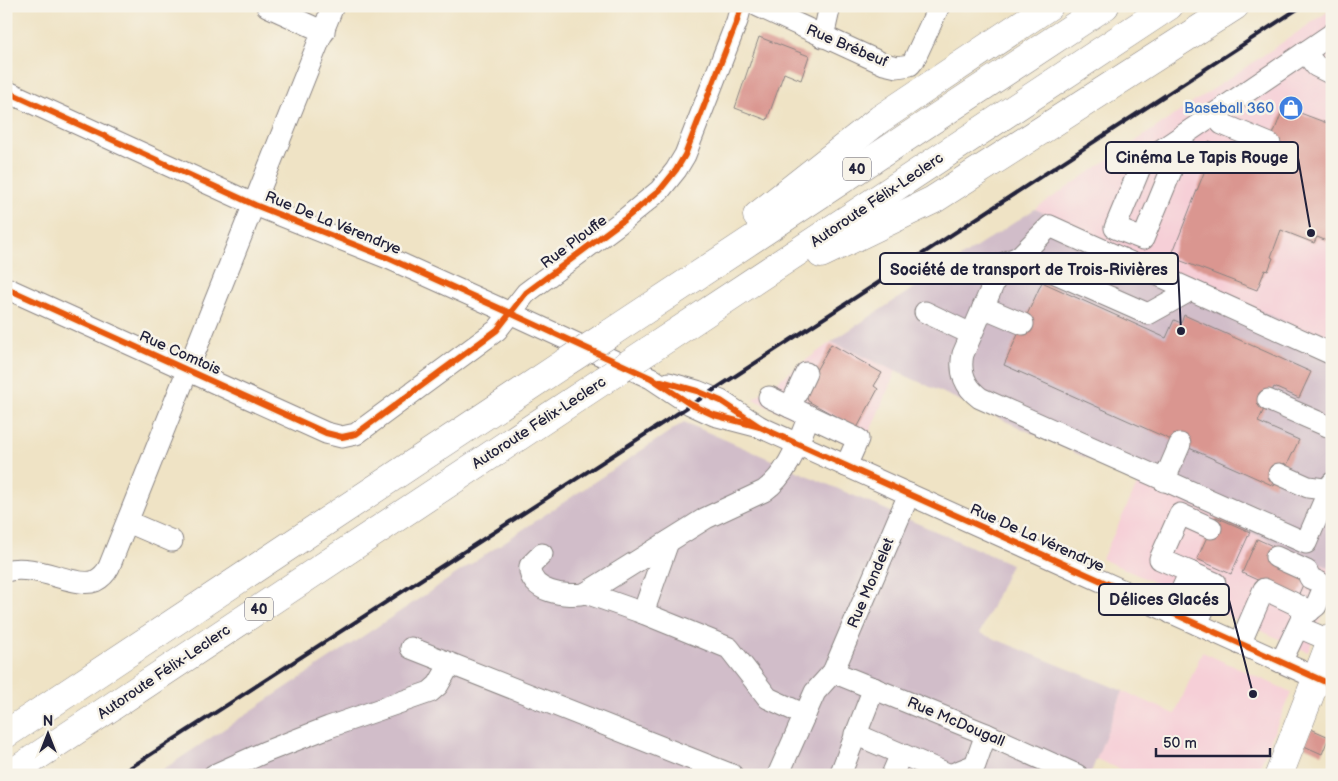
<svg xmlns="http://www.w3.org/2000/svg" width="1338" height="781" font-family="'Balsamiq Sans',sans-serif">
	<rect width="100%" height="100%" fill="#f7f3e8"/>
	<filter id="ink" filterUnits="userSpaceOnUse"><feTurbulence type="fractalNoise" baseFrequency=".02" numOctaves="2"/><feDisplacementMap in="SourceGraphic" scale="10" xChannelSelector="R" yChannelSelector="G"/><feConvolveMatrix kernelMatrix="1 2 1 2 8 2 1 2 1" color-interpolation-filters="sRGB"/></filter>
	<filter id="wash" filterUnits="userSpaceOnUse"><feTurbulence type="fractalNoise" baseFrequency=".0096" numOctaves="4" result="noise"/><feDisplacementMap in="SourceGraphic" scale="20" xChannelSelector="R" yChannelSelector="G"/><feGaussianBlur stdDeviation="1.12" result="paint"/><feColorMatrix in="noise" values="0 0 0 0 0 0 0 0 0 0 0 0 0 0 0 0 0 1.4 0 .05"/><feComposite in="paint" operator="in"/></filter>
	<g filter="url(#wash)">
		<rect width="100%" height="100%" fill="#efe3c5"/>
		<!-- built -->
		<g fill="#f6cfd7">
			<polygon points="1332,9 1332,343 1035,209"/>
			<polygon points="831,342 896,371 862,450 753,399"/>
			<polygon points="1139,481 1332,569 1332,591 1308,652 1102,559"/>
			<polygon points="1202,652 1291,692 1256,775 1134,775 1096,759 1123,691 1175,714"/>
		</g>
		<!-- industrial -->
		<g fill="#d1bdc9">
			<polygon points="1035,209 1332,343 1332,569 831,342"/>
			<polygon points="684,422 1011,564 980,633 1123,691 1090,775 155,775"/>
		</g>
		<g id="blocks">
			<!-- building -->
			<g fill="#da9690">
				<polygon points="759,37 809,56 801,80 784,73 767,120 735,108"/>
				<polygon points="1287,99 1298,103 1295,111 1332,125 1332,243 1317,237 1314,243 1281,230 1271,257 1273,258 1268,271 1265,270 1257,290 1171,257 1207,165 1201,162 1209,141 1227,148 1223,156 1236,161 1244,141 1267,150"/>
				<polygon points="1042,282 1166,338 1174,320 1181,323 1184,315 1311,372 1299,398 1274,387 1258,422 1299,440 1287,465 1284,463 1274,486 1004,365"/>
				<polygon points="831,344 882,373 874,386 878,389 857,428 808,401 805,390"/>
				<polygon points="1216,517 1250,532 1231,574 1197,559"/>
				<polygon points="1257,539 1275,547 1306,578 1297,598 1242,573"/>
				<polygon points="1311,729 1329,737 1322,754 1304,746"/>
			</g>
		</g>
	</g>
	<g filter="url(#ink)">
		<use href="#blocks" fill-opacity="0" stroke="#888280" stroke-width="1"/>
		<g fill="none" stroke-linecap="round" stroke-linejoin="round">
			<defs>
				<g id="minor">
					<polyline points="267,6 324,32"/>
					<polyline points="758,6 884,64 897,67 910,65 914,60 939,6"/>
					<polyline points="823,37 830,6"/>
					<polyline points="1305,52 1316,66 1332,74"/>
					<polyline points="6,91 255,205 388,258 510,313 651,378 690,404 714,415 760,427"/>
					<polyline points="1213,114 1222,124 1270,144"/>
					<polyline points="1158,152 1171,171 1143,239 1115,228 1142,163 1332,34"/>
					<path d="M1019,257L1002,264L963,354C959,372 965,387 980,398L1306,543L1332,483"/>
					<polyline points="6,288 326,433 342,437 356,434 497,330 526,293 625,219 660,190 676,170 685,155 737,21 741,6"/>
					<polyline points="1189,289 1184,294 1148,314 1019,257 1050,226 1332,354"/>
					<polyline points="983,307 1023,324"/>
					<polyline points="925,312 971,334"/>
					<polyline points="806,373 790,407 809,416"/>
					<polyline points="669,383 697,391 721,401 760,427 1332,685"/>
					<polyline points="769,397 790,407"/>
					<polyline points="1268,400 1332,428"/>
					<polyline points="1279,474 1308,487 1332,490"/>
					<polyline points="1164,481 1180,444"/>
					<polyline points="128,522 172,541"/>
					<path d="M542,554L530,566C527,592 568,598 586,593L706,518L764,491C789,473 798,443 809,416L858,439L846,466"/>
					<polyline points="1276,557 1307,571 1310,578 1319,582 1324,587"/>
					<path d="M6,571C35,562 75,589 95,581C101,578 106,573 109,567L333,6"/>
					<polyline points="1190,572 1160,559 1180,514 1211,528"/>
					<polyline points="586,593 643,613 668,542"/>
					<polyline points="643,613 729,648 768,698 805,715"/>
					<polyline points="1171,613 1190,572 1215,583 1197,624"/>
					<polyline points="1298,627 1331,641"/>
					<polyline points="1240,644 1264,589 1310,611"/>
					<polyline points="411,648 732,775"/>
					<polyline points="1281,662 1303,616 1316,606 1324,587 1332,590"/>
					<polyline points="833,672 986,734 1077,775"/>
					<polyline points="855,734 950,775"/>
					<polyline points="214,775 265,752 329,727 430,692 438,685 450,664"/>
					<polyline points="778,775 815,692 833,672 909,494"/>
					<polyline points="840,775 874,688"/>
					<polyline points="892,775 901,754"/>
					<polyline points="950,775 975,765 986,734"/>
				</g>
				<polyline id="major" points="1279,775 1332,638"/>
				<g id="highway">
					<polyline points="757,216 880,119 1049,6"/>
					<polyline points="821,254 933,200 1235,6"/>
					<polyline points="609,334 1105,6"/>
					<polyline points="648,351 1169,6"/>
					<polyline points="6,734 566,362"/>
					<polyline points="9,775 604,380"/>
				</g>
			</defs>
			<!-- minor casing -->
			<use href="#minor" stroke="#888280" stroke-width="23"/>
			<!-- major casing -->
			<use href="#major" stroke="#888280" stroke-width="29"/>
			<!-- highway casing -->
			<use href="#highway" stroke="#888280" stroke-width="29"/>
			<!-- minor -->
			<use href="#minor" stroke="#fff" stroke-width="21"/>
			<!-- major -->
			<use href="#major" stroke="#fff" stroke-width="28"/>
			<!-- highway -->
			<use href="#highway" stroke="#fff" stroke-width="28"/>
			<!-- rail -->
			<polyline stroke="#22223b" stroke-width="4" points="119,775 723,384 1302,6"/>
			<defs>
				<g id="highway-bridge">
					<polyline points="566,362 609,334"/>
					<polyline points="604,380 648,351"/>
				</g>
			</defs>
			<!-- highway-bridge casing -->
			<use href="#highway-bridge" stroke="#888280" stroke-width="29" stroke-linecap="butt"/>
			<!-- highway-bridge -->
			<use href="#highway-bridge" stroke="#fff" stroke-width="28"/>
			<defs>
				<g id="cycleway">
					<polyline points="6,91 255,205 388,258 510,313 651,378 690,404 714,415 760,427"/>
					<polyline points="6,288 326,433 342,437 356,434 497,330 526,293 625,219 660,190 676,170 685,155 737,21 741,6"/>
					<polyline points="661,381 697,391 721,401 760,427 1332,685"/>
				</g>
			</defs>
			<!-- cycleway casing -->
			<use href="#cycleway" stroke="#f7f3e8" stroke-width="9"/>
			<!-- cycleway -->
			<use href="#cycleway" stroke="#e8590c" stroke-width="6"/>
		</g>
	</g>
	<!-- icons -->
	<defs>
		<symbol id="shop-disc" viewBox="-11 -11 22 22"><circle r="9.5" fill="#3f7fe0" stroke="#f7f3e8"/><path d="M-5-2.5h2.3a2.7 3.5 0 0 1 5.4 0H5L5.5 6h-11ZM-1.5-2.5h3a1.5 2.3 0 0 0-3 0Z" fill="#fff"/></symbol>
	</defs>
	<g fill-rule="evenodd">
		<use href="#shop-disc" x="1277" y="94" width="28" height="28"/>
	</g>
	<g text-anchor="middle" dominant-baseline="central" stroke-width="5" stroke-linejoin="round" paint-order="stroke">
		<!-- shield labels -->
		<g fill="#f7f3e8" stroke="#62616f" stroke-width="1">
			<rect x="843" y="157.5" width="28" height="23" rx="4"/>
			<rect x="245" y="597.5" width="28" height="23" rx="4"/>
		</g>
		<g font-size="14" font-weight="bold" fill="#22223b">
			<text x="857" y="169">40</text>
			<text x="259" y="609">40</text>
		</g>
		<!-- street labels -->
		<g font-size="15" fill="#22223b" stroke="#f7f3e8">
			<text transform="translate(847 46) rotate(23)">Rue Brébeuf</text>
			<text transform="translate(877 200) rotate(-34)">Autoroute Félix-Leclerc</text>
			<text transform="translate(333 223) rotate(22)">Rue De La Vérendrye</text>
			<text transform="translate(574 242) rotate(-37)">Rue Plouffe</text>
			<text transform="translate(180 353) rotate(24)">Rue Comtois</text>
			<text transform="translate(539 423) rotate(-33)">Autoroute Félix-Leclerc</text>
			<text transform="translate(1037 538) rotate(24)">Rue De La Vérendrye</text>
			<text transform="translate(871 583) rotate(-67)">Rue Mondelet</text>
			<text transform="translate(164 672) rotate(-34)">Autoroute Félix-Leclerc</text>
			<text transform="translate(956 722) rotate(23)">Rue McDougall</text>
		</g>
		<!-- shop labels -->
		<g font-size="15" fill="#366cbe" stroke="#f7f3e8" text-anchor="end">
			<text x="1274" y="108">Baseball 360</text>
		</g>
	</g>
	<!-- callouts -->
	<path fill="none" stroke="#22223b" stroke-width="2" d="M1311 233L1298 158M1181 331L1178 269M1253 694L1229 600"/>
	<g fill="#22223b" stroke="#f7f3e8" stroke-width="2">
		<circle cx="1311" cy="233" r="5"/>
		<circle cx="1181" cy="331" r="5"/>
		<circle cx="1253" cy="694" r="5"/>
	</g>
	<g fill="#f7f3e8" stroke="#22223b" stroke-width="2">
		<rect x="1106" y="142" width="192" height="31" rx="5"/>
		<rect x="880" y="253" width="298" height="31" rx="5"/>
		<rect x="1099" y="584" width="130" height="31" rx="5"/>
	</g>
	<g font-size="16" text-anchor="middle" font-weight="bold" fill="#22223b">
		<text x="1202" y="163">Cinéma Le Tapis Rouge</text>
		<text x="1029" y="275">Société de transport de Trois-Rivières</text>
		<text x="1164" y="605">Délices Glacés</text>
	</g>
	<!-- margin -->
	<rect width="1338" height="781" fill="none" stroke="#f7f3e8" stroke-width="25"/>
	<!-- north arrow -->
	<g transform="translate(48 734)" stroke="#f7f3e8" stroke-width="4" paint-order="stroke">
	<path d="M0-4L9 19L0 12L-9 19Z" fill="#22223b"/>
	<text y="-8" font-size="14" font-weight="bold" text-anchor="middle" fill="#22223b">N</text>
	</g>
	<!-- scale -->
	<path d="M1156 748v8h114v-8" fill="none" stroke="#22223b" stroke-width="2.5"/>
	<text x="1163" y="748" font-size="15" fill="#22223b" stroke="#f7f3e8" stroke-width="4" paint-order="stroke">50 m</text>
</svg>
